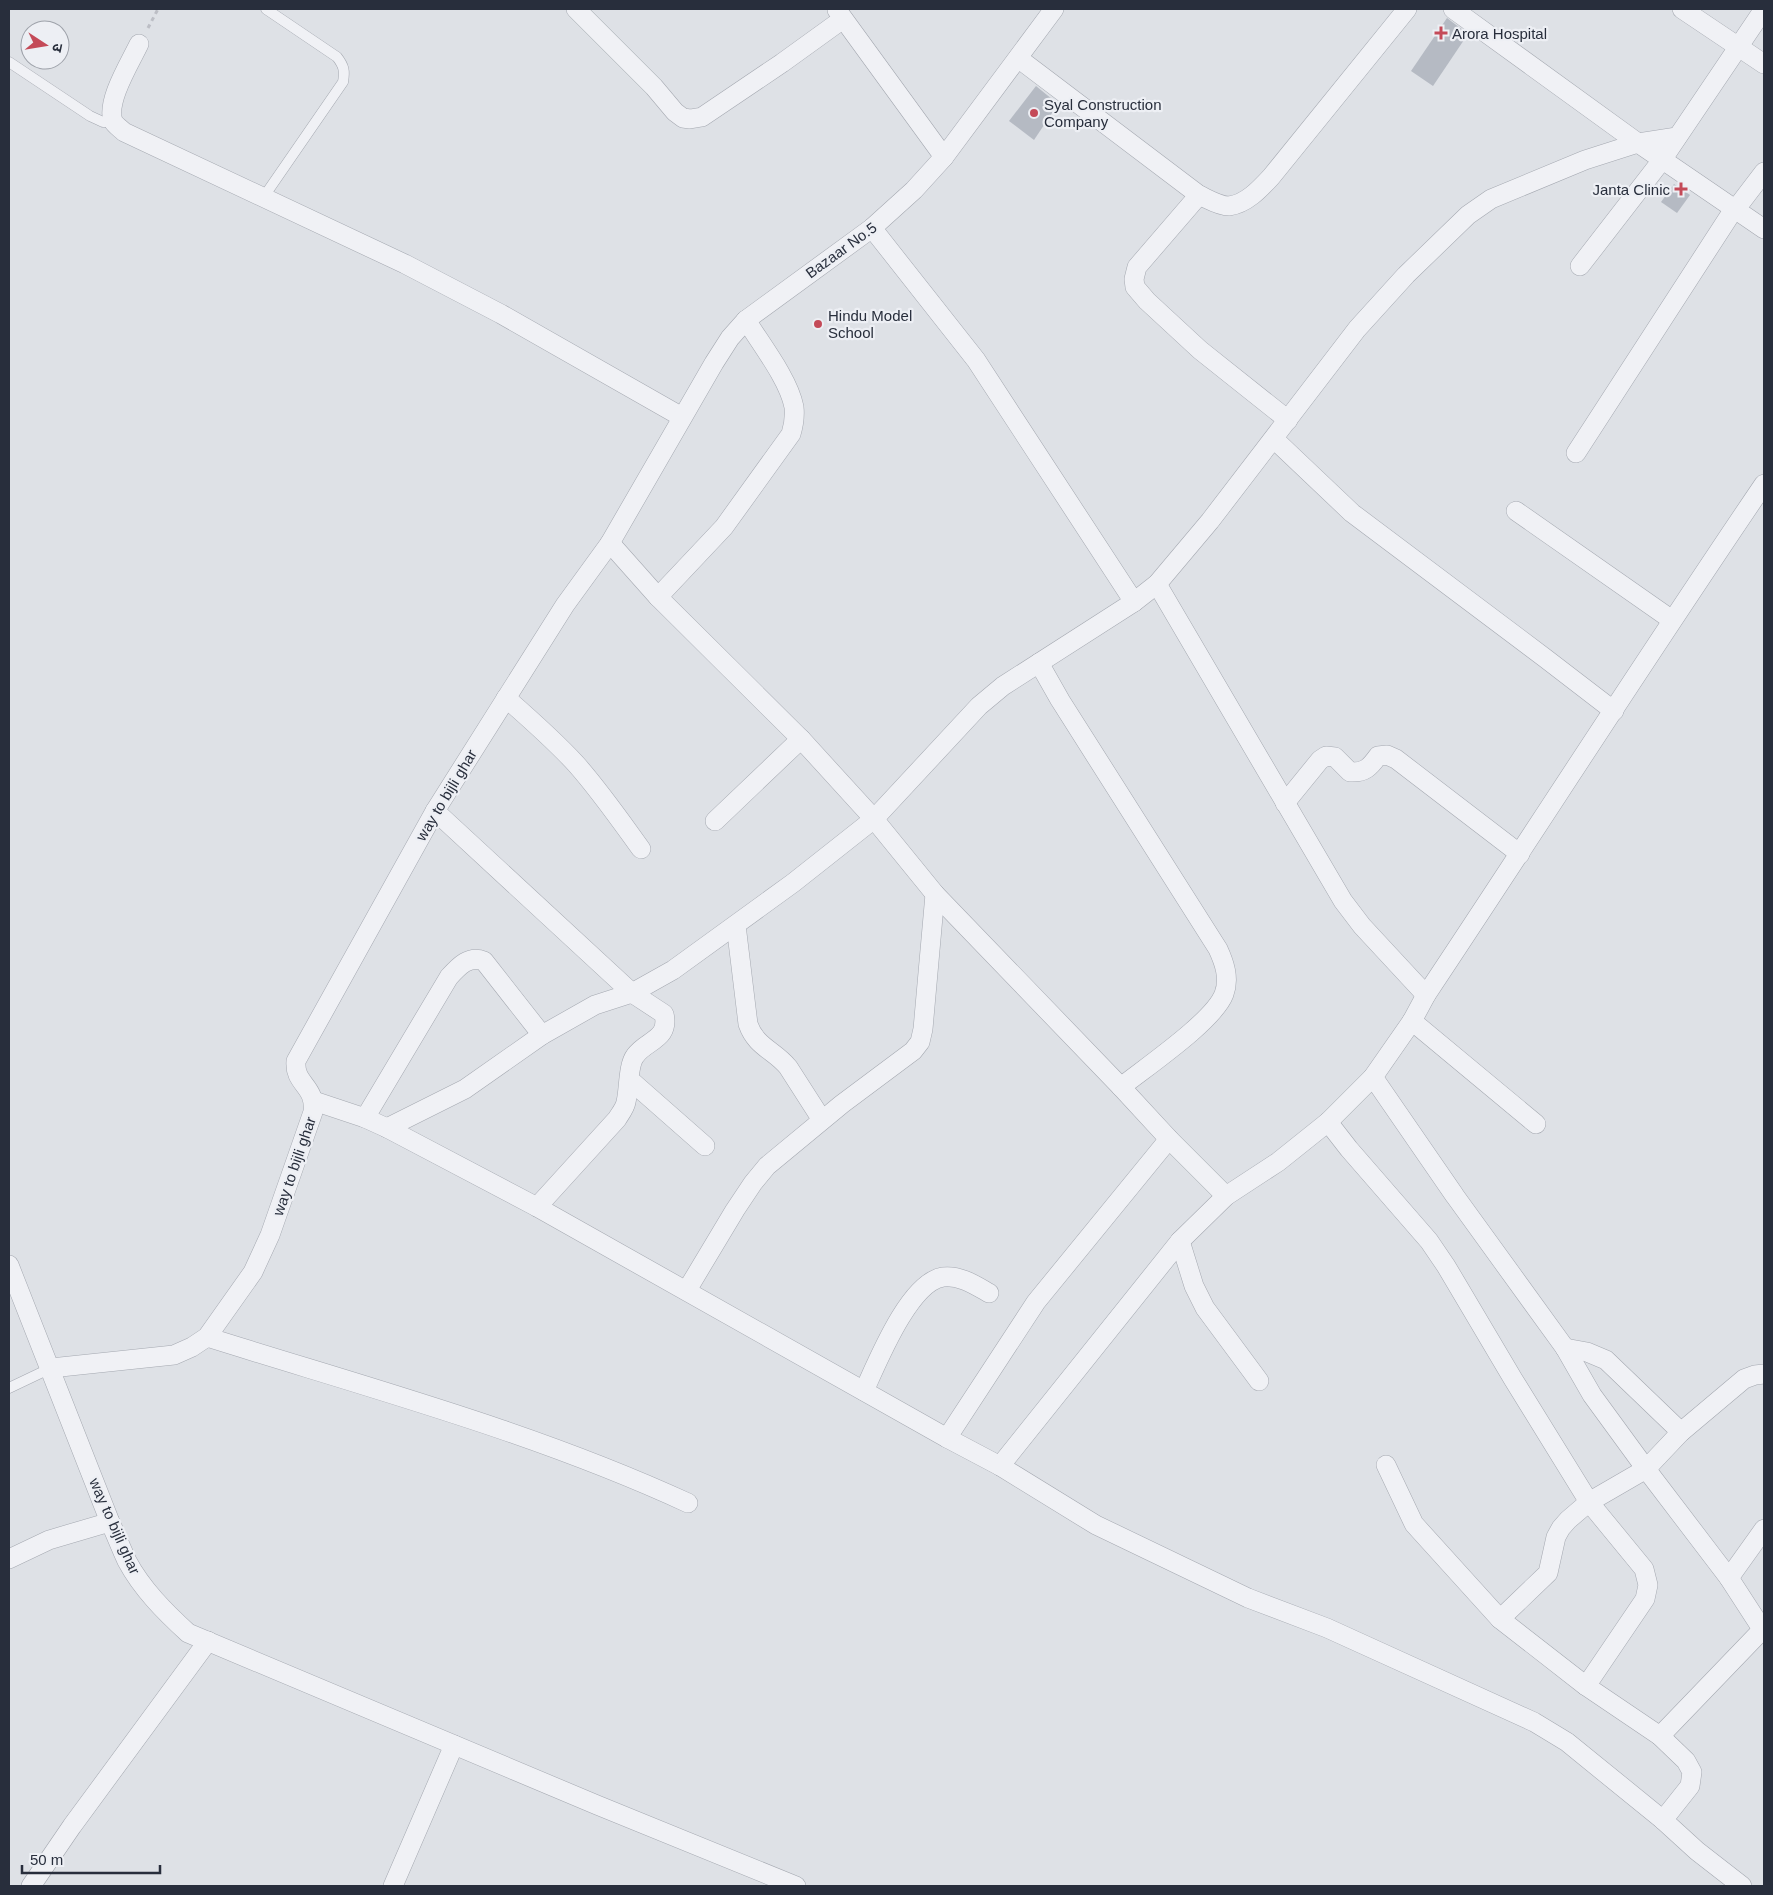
<svg xmlns="http://www.w3.org/2000/svg" width="1773" height="1895" font-family="Helvetica,'Noto Sans Devanagari',sans-serif">
	<rect width="100%" height="100%" fill="#dee1e6"/>
	<!-- building -->
	<g fill="#b5bac3">
		<polygon points="1447,18 1468,34 1433,86 1411,71"/>
		<polygon points="1036,86 1058,104 1034,140 1009,121"/>
		<polygon points="1674,184 1690,195 1677,213 1661,202"/>
	</g>
	<g fill="none" stroke-linecap="round" stroke-linejoin="round">
		<defs>
			<g id="lane">
				<polyline points="9,62 90,116 103,122 114,122"/>
				<path d="M263,198L343,82C345,71 344,66 337,57L266,9"/>
				<polyline points="9,1388 51,1368"/>
			</g>
			<g id="street">
				<polyline points="576,9 654,87 675,112 683,118 690,119 702,117 782,63 843,19"/>
				<polyline points="1453,9 1638,143 1764,229"/>
				<polyline points="1682,9 1764,64"/>
				<polyline points="837,10 944,157"/>
				<path d="M139,44C130,63 106,101 113,121C115,125 121,129 124,132L405,264L501,314L682,417"/>
				<path d="M1018,58L1199,195C1208,199 1219,206 1229,206C1246,204 1260,189 1271,177L1407,9"/>
				<polyline points="1199,195 1137,267 1134,279 1135,287 1147,301 1200,350 1288,420"/>
				<polyline points="872,228 976,360 1134,602"/>
				<polyline points="1580,266 1662,160 1764,9"/>
				<polyline points="1274,439 1352,513 1545,658 1614,711"/>
				<polyline points="1576,453 1734,209 1735,210 1764,172"/>
				<polyline points="1516,511 1672,620"/>
				<polyline points="610,543 658,597 801,739 874,819 935,894 1121,1087 1169,1139 1226,1196"/>
				<polyline points="1157,584 1343,901 1362,926 1426,995"/>
				<path d="M658,597L724,527L791,434C794,424 795,416 794,407C789,380 761,344 746,320"/>
				<path d="M1039,663L1060,700L1218,949C1224,962 1230,978 1224,994C1214,1021 1146,1067 1121,1087"/>
				<path d="M506,698C530,719 554,740 576,764C600,791 620,820 641,849"/>
				<path d="M1285,803L1320,760L1326,756L1335,757L1350,772C1365,773 1370,767 1378,756L1387,755L1396,759L1520,854"/>
				<path d="M435,811L632,993L664,1014C670,1040 646,1040 635,1056C628,1065 629,1090 626,1102C625,1108 620,1114 617,1119L537,1207"/>
				<polyline points="715,821 801,739"/>
				<path d="M736,925L748,1024C756,1047 774,1050 788,1067L822,1120"/>
				<polyline points="1412,1021 1536,1124"/>
				<polyline points="1373,1077 1455,1196 1565,1348 1592,1395 1646,1469 1729,1578 1764,1632"/>
				<polyline points="630,1080 705,1146"/>
				<polyline points="314,1101 365,1118 387,1128 537,1207 947,1438 1000,1466 1096,1525 1248,1598 1327,1628 1534,1722 1567,1742 1663,1820 1697,1851 1742,1886"/>
				<path d="M365,1118L449,977C459,966 469,955 484,961L542,1035"/>
				<polyline points="1328,1122 1349,1149 1429,1241 1446,1266 1513,1379 1589,1502 1644,1569 1648,1585 1645,1599 1586,1686"/>
				<polyline points="387,1128 465,1089 542,1035 595,1005 632,993 673,970 793,883 874,819 979,706 1003,686 1134,602 1157,584 1210,521 1357,329 1406,275 1468,215 1491,199 1585,160 1638,143 1677,137"/>
				<polyline points="1180,1241 1194,1286 1205,1308 1259,1381"/>
				<path d="M9,1265L110,1522C116,1535 121,1548 127,1561C142,1589 165,1612 188,1633L597,1805L796,1886"/>
				<polyline points="687,1290 735,1210 753,1183 767,1166 842,1104 913,1051 920,1042 923,1029 935,894"/>
				<path d="M207,1337C369,1388 534,1432 688,1503"/>
				<polyline points="1565,1348 1587,1352 1606,1360 1681,1432"/>
				<path d="M51,1368L174,1355L192,1347L207,1337L253,1272L270,1235L313,1112C316,1085 294,1085 296,1061L435,811L565,605L610,543L714,363L730,338L746,320L872,228L914,190L944,157L1054,9"/>
				<path d="M864,1391C877,1363 909,1282 943,1277C960,1275 975,1285 989,1293"/>
				<polyline points="947,1438 1036,1302 1169,1139"/>
				<polyline points="1386,1465 1414,1524 1500,1619 1586,1686 1660,1736 1686,1761 1692,1772 1690,1786 1663,1820"/>
				<path d="M1000,1466L1180,1241L1226,1196L1278,1162L1328,1122L1373,1077L1412,1021L1426,995C1539,825 1649,653 1764,484"/>
				<polyline points="9,1559 49,1540 110,1522"/>
				<polyline points="1729,1578 1764,1529"/>
				<polyline points="1500,1619 1548,1573 1556,1537 1561,1528 1568,1520 1589,1502 1646,1469 1681,1432 1744,1379 1755,1375 1764,1374"/>
				<polyline points="1660,1736 1762,1630"/>
				<polyline points="31,1886 72,1826 208,1641"/>
				<polyline points="393,1886 454,1745"/>
			</g>
		</defs>
		<!-- lane casing -->
		<use href="#lane" stroke="#a4a8b0" stroke-width="11"/>
		<!-- street casing -->
		<use href="#street" stroke="#a4a8b0" stroke-width="20"/>
		<!-- path -->
		<polyline stroke="#bcbec5" stroke-width="3" stroke-dasharray="4 4" stroke-linecap="butt" points="148,28 158,9"/>
		<!-- lane -->
		<use href="#lane" stroke="#f0f1f5" stroke-width="10"/>
		<!-- street -->
		<use href="#street" stroke="#f0f1f5" stroke-width="19"/>
	</g>
	<!-- markers -->
	<g fill="#c44a58" stroke="#edeff4" stroke-width="2">
		<path d="M1438.5 25.5h5v5h5v5h-5v5h-5v-5h-5v-5h5z"/>
		<circle cx="1034" cy="113" r="5"/>
		<path d="M1678.5 181.5h5v5h5v5h-5v5h-5v-5h-5v-5h5z"/>
		<circle cx="818" cy="324" r="5"/>
	</g>
	<g text-anchor="middle" dominant-baseline="central" stroke-width="4.5" stroke-linejoin="round" paint-order="stroke">
		<!-- poi labels -->
		<g font-size="15" fill="#282e3c" stroke="#edeff4" text-anchor="start">
			<text x="1452" y="33">Arora Hospital</text>
			<text x="1044" y="104">Syal Construction<tspan x="1044" dy="17">Company</tspan></text>
			<text x="1670" y="189" text-anchor="end">Janta Clinic</text>
			<text x="828" y="315">Hindu Model<tspan x="828" dy="17">School</tspan></text>
		</g>
		<!-- street labels -->
		<g font-size="15" fill="#282e3c" stroke="#edeff4">
			<text transform="translate(841 250) rotate(-36)">Bazaar No.5</text>
			<text transform="translate(446 795) rotate(-59)">way to bijli ghar</text>
			<text transform="translate(294 1166) rotate(-71)">way to bijli ghar</text>
			<text transform="translate(115 1526) rotate(66)">way to bijli ghar</text>
		</g>
	</g>
	<!-- border -->
	<rect width="1773" height="1895" fill="none" stroke="#282e3c" stroke-width="20"/>
	<!-- north arrow -->
	<g transform="translate(45 45) rotate(102)"><circle r="24" fill="#edeff4" stroke="#9ea2aa"/>
	<path d="M0-4L9 19L0 12L-9 19Z" fill="#c44a58"/>
	<text y="-8" font-size="14" font-weight="bold" text-anchor="middle" fill="#282e3c">उ</text>
	</g>
	<!-- scale -->
	<path d="M22 1865v8h138v-8" fill="none" stroke="#282e3c" stroke-width="2.5"/>
	<text x="30" y="1865" font-size="15" fill="#282e3c" stroke="#edeff4" stroke-width="4" paint-order="stroke">50 m</text>
</svg>
